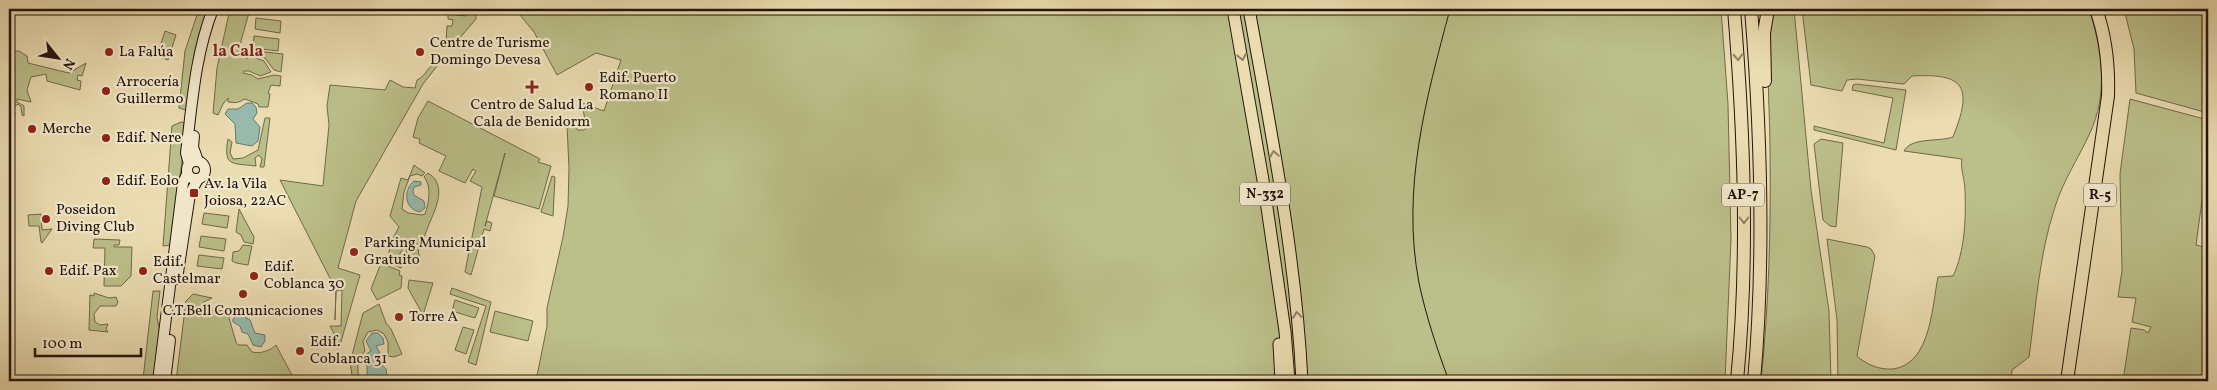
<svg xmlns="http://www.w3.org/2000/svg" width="2217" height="390" font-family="Vollkorn,serif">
	<rect width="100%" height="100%" fill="#ebdcb1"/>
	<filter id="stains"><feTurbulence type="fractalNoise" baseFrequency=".004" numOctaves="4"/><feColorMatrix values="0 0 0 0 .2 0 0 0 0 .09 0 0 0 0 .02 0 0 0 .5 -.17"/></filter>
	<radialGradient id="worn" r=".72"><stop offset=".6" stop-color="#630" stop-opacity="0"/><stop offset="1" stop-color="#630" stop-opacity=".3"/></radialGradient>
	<!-- green -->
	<g fill="#bbbf89" stroke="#6e694a">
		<polygon points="199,9 207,9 199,37 189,111 179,108 185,51"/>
		<path d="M230,9H250L241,41L240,49L246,59L251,56L264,61L271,72L260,76L249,71H244L243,73L252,75L258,79L274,75L281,76L280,86L271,85L268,93L270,94L268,107H259L258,104L245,99C237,103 237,103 228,102V98L223,104L218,115L213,113L217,68Z"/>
		<polygon points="467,9 476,9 476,19 452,47 446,43 447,26 452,26 453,20 448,19 448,14 466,16"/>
		<polygon points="515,9 537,9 547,13 548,10 546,9 1721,9 1728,104 1731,239 1725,381 536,381 547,326 547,308 563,237 568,206 569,168 567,125 571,124 578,130 584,130 586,128 583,108 581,109 579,102 604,111 621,60 596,53 557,75 534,32"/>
		<path d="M1774,9H1794L1811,190L1829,311L1831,381H1761C1769,304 1771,227 1770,149C1770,105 1764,51 1774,9Z"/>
		<path d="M1802,9H2089C2102,50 2109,94 2089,135C2078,159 2063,181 2055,207C2039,255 2036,307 2029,357L2012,370L2011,381H1838L1837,320L1827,239L1867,247L1871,249L1875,256L1857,356C1867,365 1880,370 1893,369C1931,364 1932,306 1938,277L1953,276C1965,251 1966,218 1965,190C1965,180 1960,169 1962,159L1904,151C1911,137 1939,142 1953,137C1973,87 1965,73 1912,76L1904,84L1857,79L1847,80L1842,91L1811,85Z"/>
		<polygon points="2124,9 2208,9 2208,113 2136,93 2134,49"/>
		<polygon points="256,18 281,21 280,33 255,29"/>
		<polygon points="165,31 176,35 168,60 157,56"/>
		<polygon points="254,36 279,39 278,51 253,48"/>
		<polygon points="247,50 283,54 281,72 274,70 265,58 247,53"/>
		<polygon points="19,51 27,56 28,63 69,73 86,63 82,76 78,75 77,80 81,81 80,90 47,81 46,74 31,77 27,90 31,102 17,99 17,102 24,106 24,116 22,115 21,107 18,104 14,107 15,116 9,117 11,90 9,89 9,52"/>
		<path d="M441,61L423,84L356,201L338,268L360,275L340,345L330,326H341L342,290L336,291L335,320L336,290L280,180L323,186L329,125L327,106L330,85L385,90L390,80L403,87L415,88L417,80C428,75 426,65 441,61Z"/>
		<polygon points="1856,84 1906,90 1896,150 1814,130 1814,126 1884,143 1893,98 1852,90 1853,85"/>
		<polygon points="2130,99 2208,120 2208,156 2196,245 2208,248 2208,381 2123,381 2131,328 2144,330 2148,333 2151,327 2132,322 2136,298 2118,297 2122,271 2120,174"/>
		<polygon points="428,101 540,159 538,162 551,166 539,209 494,196 505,153 485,226 487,221 492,223 490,231 484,229 471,275 465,272 482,187 470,181 476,171 473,169 465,183 439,171 446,156 419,143 420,139 413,137 418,118"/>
		<path d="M265,118H270L264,167H260L262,159L259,155L255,158L256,166C232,163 223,167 228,139L232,142L230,153L233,159L243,158L258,150Z"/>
		<polygon points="181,122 187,123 171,245 163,246 172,126"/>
		<polygon points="1821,139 1843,143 1836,227 1830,226 1823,220 1814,144"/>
		<path d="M414,165L425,173L422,176L417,174L410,176L404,192L402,209L408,213L422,215L425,214C429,203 432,186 424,177L428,173C455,189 423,226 423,245C413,242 406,244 400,253V258L407,257L406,249L418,247L420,263L403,261L401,268L387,262L391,242L399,227L390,216L401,178L408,180Z"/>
		<polygon points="552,176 555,177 553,216 541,212"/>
		<polygon points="239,209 254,237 253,244 244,242 241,235 236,232"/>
		<polygon points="204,213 229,216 227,228 202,224"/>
		<polygon points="41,214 42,230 52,229 42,243 41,242 39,226 29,226 28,215"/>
		<polygon points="201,236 226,239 224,251 199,247"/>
		<polygon points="94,239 120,240 119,245 114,245 114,247 132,247 131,276 121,286 104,286 105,248 93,248"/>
		<polygon points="243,245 252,246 248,265 236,263 232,261 233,252 239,251"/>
		<polygon points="199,255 224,258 222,269 197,266"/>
		<polygon points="381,263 400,271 399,275 402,276 401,288 377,300 371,289"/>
		<polygon points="409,280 433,283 423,315 408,288"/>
		<polygon points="452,288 491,302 476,365 468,362 486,306 450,294"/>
		<polygon points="153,291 160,291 157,317 160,333 154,381 139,381 139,379 143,379"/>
		<polygon points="94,293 109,298 116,297 118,302 116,306 100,306 94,314 95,322 100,325 108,324 106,329 108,332 89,330 90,295 94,296"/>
		<path d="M193,294L212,298L202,303L214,311L231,310L229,318L236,342L238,345H247L252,352C260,354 270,351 276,345L295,381H176L186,301Z"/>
		<polygon points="455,300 479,308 475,318 452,311"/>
		<path d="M379,304L386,323L391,329L402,354L394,357L388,356V342L384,334L377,330L368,332L363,341L365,351C357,359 357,367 359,377H363L365,381H353L350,363L363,313Z"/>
		<polygon points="495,311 533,321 528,341 490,332"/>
		<polygon points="463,327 474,330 466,354 455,350"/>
	</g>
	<!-- water -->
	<g fill="#98bbad" stroke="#69786c">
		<polygon points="247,103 252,103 256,107 257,113 253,119 260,127 258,141 252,146 236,143 235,124 225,114 228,109 238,109"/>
		<path d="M414,181L421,182V185L414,187L413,191L414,195L424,201L425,208L420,212C404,209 403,190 414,181Z"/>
		<polygon points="239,314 250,320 255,333 265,335 265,341 261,347 253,345 248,334 242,332 240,326 233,322 233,319"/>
		<polygon points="372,333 378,333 383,338 384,344 376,346 380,353 376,354 373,357 376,363 382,365 386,369 387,377 384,381 371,381 367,375 367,366 362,362 363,356 371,351 366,341"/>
	</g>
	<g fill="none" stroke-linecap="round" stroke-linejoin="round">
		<defs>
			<g id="secondary">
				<polyline points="194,136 193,147 198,161"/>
				<circle cx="196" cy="170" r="9"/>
				<path d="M189,164L186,153C192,105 195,55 213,9"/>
				<polyline points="177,279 190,194 198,179"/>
				<polyline points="158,381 183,183 187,174"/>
				<polyline points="165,381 170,340"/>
			</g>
			<g id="trunk">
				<polyline points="1233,9 1263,180 1285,331 1289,381"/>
				<path d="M1249,9C1271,132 1296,256 1302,381"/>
				<polyline points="1279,344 1281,381"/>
			</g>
			<g id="motorway">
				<path d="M1734,9C1744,132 1749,258 1737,381"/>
				<path d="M1751,9C1761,132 1765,258 1754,381"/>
				<polyline points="1765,81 1764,33 1768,9"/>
				<path d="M2067,381L2108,96C2109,66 2106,37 2096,9"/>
			</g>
		</defs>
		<!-- secondary casing -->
		<use href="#secondary" stroke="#22130b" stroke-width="12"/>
		<!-- trunk casing -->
		<use href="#trunk" stroke="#22130b" stroke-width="13"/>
		<!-- motorway casing -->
		<use href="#motorway" stroke="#22130b" stroke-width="14"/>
		<!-- secondary -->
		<use href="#secondary" stroke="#f2e8cc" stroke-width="10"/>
		<!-- trunk -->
		<use href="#trunk" stroke="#ebdcb1" stroke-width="11"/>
		<!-- motorway -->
		<use href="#motorway" stroke="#ebdcb1" stroke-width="12"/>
		<!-- tram -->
		<path stroke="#22130b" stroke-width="1" d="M1449,381C1437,349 1426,316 1419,283C1401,189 1426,99 1450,9"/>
	</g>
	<!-- one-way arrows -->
	<defs><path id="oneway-chevron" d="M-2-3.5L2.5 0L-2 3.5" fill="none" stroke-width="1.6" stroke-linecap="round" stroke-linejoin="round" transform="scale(1.25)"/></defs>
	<g stroke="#918266">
		<use href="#oneway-chevron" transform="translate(1242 57) rotate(79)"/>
		<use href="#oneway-chevron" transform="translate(1738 57) rotate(87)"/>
		<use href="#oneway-chevron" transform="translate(1274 154) rotate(-99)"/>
		<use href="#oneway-chevron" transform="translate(1744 220) rotate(90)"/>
		<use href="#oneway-chevron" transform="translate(1297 315) rotate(-97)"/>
	</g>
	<!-- markers -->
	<g fill="#8f2418" stroke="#f2e8cc" stroke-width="2">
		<circle cx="109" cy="52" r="5"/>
		<circle cx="420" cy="52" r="5"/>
		<path d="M529.5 79.5h5v5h5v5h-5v5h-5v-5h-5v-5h5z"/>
		<circle cx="589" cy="87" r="5"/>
		<circle cx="106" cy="91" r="5"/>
		<circle cx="32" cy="129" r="5"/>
		<circle cx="106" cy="138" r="5"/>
		<circle cx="106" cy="181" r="5"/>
		<rect x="189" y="188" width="10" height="10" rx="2.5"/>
		<circle cx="46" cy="219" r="5"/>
		<circle cx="354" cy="252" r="5"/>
		<circle cx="49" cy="271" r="5"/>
		<circle cx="143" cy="271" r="5"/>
		<circle cx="254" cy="276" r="5"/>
		<circle cx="243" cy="294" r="5"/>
		<circle cx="399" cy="317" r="5"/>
		<circle cx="300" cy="351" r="5"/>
	</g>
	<g text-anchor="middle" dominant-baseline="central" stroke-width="4.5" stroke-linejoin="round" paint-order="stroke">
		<!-- shield labels -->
		<g fill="#f2e8cc" stroke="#605345" stroke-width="1">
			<rect x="1240" y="182.5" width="50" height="23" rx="4"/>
			<rect x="1722" y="183.5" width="42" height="23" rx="4"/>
			<rect x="2084" y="183.5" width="32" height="23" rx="4"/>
		</g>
		<g font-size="14" font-weight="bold" fill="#22130b">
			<text x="1265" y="194">N-332</text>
			<text x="1743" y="195">AP-7</text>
			<text x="2100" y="195">R-5</text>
		</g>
		<!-- poi labels -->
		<g font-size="15" fill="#22130b" stroke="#f2e8cc" text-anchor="start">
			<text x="430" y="43">Centre de Turisme<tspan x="430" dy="17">Domingo Devesa</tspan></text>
			<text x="119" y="52">La Falúa</text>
			<text x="599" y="78">Edif. Puerto<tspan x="599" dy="17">Romano II</tspan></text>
			<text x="116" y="82">Arrocería<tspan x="116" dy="17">Guillermo</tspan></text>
			<text x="532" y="105" text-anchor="middle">Centro de Salud La<tspan x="532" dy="17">Cala de Benidorm</tspan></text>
			<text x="42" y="129">Merche</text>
			<text x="116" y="138">Edif. Nere</text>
			<text x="116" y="181">Edif. Eolo</text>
			<text x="204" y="184">Av. la Vila<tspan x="204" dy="17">Joiosa, 22AC</tspan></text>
			<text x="56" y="210">Poseidon<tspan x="56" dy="17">Diving Club</tspan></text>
			<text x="364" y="243">Parking Municipal<tspan x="364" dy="17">Gratuito</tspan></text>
			<text x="153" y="262">Edif.<tspan x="153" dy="17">Castelmar</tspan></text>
			<text x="264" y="267">Edif.<tspan x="264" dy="17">Coblanca 30</tspan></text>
			<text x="59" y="271">Edif. Pax</text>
			<text x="243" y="311" text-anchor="middle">C.T.Bell Comunicaciones</text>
			<text x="409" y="317">Torre A</text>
			<text x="310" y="342">Edif.<tspan x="310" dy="17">Coblanca 31</tspan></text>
		</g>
		<!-- neighbourhood labels -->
		<g font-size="16" font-weight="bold" fill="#7a1f14" stroke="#f2e8cc">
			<text x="238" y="52">la Cala</text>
		</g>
	</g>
	<!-- margin -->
	<rect width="2217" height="390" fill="none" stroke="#ebdcb1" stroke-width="30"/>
	<rect x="10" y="10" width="2197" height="370" fill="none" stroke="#22130b" stroke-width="2.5"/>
	<rect x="15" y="15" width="2187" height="360" fill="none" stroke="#22130b"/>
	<!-- north arrow -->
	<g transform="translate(58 58) rotate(120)" stroke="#f2e8cc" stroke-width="4" paint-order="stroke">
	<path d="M0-4L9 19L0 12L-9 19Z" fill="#22130b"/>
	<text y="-8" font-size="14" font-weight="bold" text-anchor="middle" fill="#22130b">N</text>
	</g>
	<!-- scale -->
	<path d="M35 348v8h106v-8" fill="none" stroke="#22130b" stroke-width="2.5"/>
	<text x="42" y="348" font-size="15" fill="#22130b" stroke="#f2e8cc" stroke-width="4" paint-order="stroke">100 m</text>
	<rect width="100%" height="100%" filter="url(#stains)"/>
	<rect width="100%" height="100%" fill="url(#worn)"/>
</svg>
